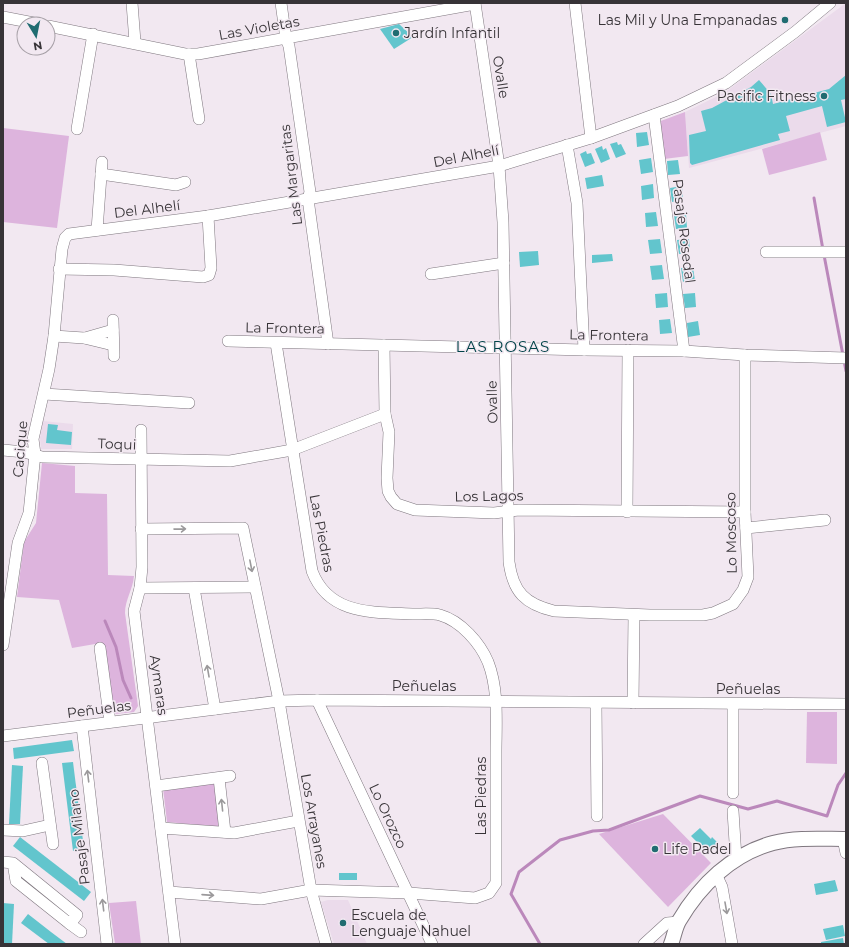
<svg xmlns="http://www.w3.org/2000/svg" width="849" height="947" font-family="Montserrat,sans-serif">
	<rect width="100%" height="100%" fill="#f2e8f1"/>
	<!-- built -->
	<g fill="#ebdbeb">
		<polygon points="846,3 846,126 689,168 685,112 724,93"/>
		<polygon points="43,421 73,424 72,449 41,449 40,438"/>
		<polygon points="328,900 348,900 367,944 334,944 321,902"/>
	</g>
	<!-- green -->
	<g fill="#ddb4dd">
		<polygon points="685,112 688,156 664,159 658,122"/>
		<polygon points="3,128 69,136 57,228 3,222"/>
		<polygon points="820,132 827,160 769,175 762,149"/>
		<path d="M42,463L75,466V493L107,494L108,575L134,576C133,589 125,600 125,613L138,706L134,712L115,714L111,708L103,647L95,644L72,648L59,600L17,597L24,542L36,523Z"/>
		<polygon points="807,712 837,712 837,764 806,763"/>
		<polygon points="215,781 220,827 167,822 163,788"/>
		<polygon points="663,814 711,863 668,907 599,834"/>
		<polygon points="136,901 141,944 115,944 109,903"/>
	</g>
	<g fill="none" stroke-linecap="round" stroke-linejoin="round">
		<!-- stream -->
		<g stroke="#b8b" stroke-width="3">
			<polyline points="814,198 823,250"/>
			<polyline points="824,255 846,371"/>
			<polyline points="105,621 116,647 123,680 131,698"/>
			<polyline points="540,944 511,894 519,872 560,840 593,831 609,830 700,796 748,809 777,801 827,816 838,785 846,773"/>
		</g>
	</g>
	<!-- building -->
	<g fill="#62c5cd">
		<polygon points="399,24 413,37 394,49 380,29"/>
		<polygon points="846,75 846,99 841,100 846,122 827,127 822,106 786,116 790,131 778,134 780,140 692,165 690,163 689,135 706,131 701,111 712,108 751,87 759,80 771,94 773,104 829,89"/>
		<polygon points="647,132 649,145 637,147 636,133"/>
		<polygon points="617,142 618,145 621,144 626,154 616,158 610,144"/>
		<polygon points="602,146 603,150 606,148 610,159 601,163 595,149"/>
		<polygon points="586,151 587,154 591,153 595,163 585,167 580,154"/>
		<polygon points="651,158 653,172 641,174 639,160"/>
		<polygon points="678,160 680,174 668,175 667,161"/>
		<polygon points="602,175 604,186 587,189 585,178"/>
		<polygon points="653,184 654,198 642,200 641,186"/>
		<polygon points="682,186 683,200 672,202 670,188"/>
		<polygon points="656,212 658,226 646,227 645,213"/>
		<polygon points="686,214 687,228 676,229 674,215"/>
		<polygon points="660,239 662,253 650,254 648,240"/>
		<polygon points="689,239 690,252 679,254 677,240"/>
		<polygon points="538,251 539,265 520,267 519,252"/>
		<polygon points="612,254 613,261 592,263 592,255"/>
		<polygon points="662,265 664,279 652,280 650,266"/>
		<polygon points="693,267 695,281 683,282 681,268"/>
		<polygon points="667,293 668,307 656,308 655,294"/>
		<polygon points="695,293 696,307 685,308 683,294"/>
		<polygon points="670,319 672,333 660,334 659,320"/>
		<polygon points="698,321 700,335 688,337 687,323"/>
		<polygon points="48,424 58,425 57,430 72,432 71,445 46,443"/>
		<polygon points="72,740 74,751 14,759 13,748"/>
		<polygon points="73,762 84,849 73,851 62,763"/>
		<polygon points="12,765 23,766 20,824 9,824"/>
		<polygon points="700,828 711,839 712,837 718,843 711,852 710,851 706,855 701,849 702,847 691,836"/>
		<polygon points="20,837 91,892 84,901 13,846"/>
		<rect x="339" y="873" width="18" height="7"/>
		<polygon points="835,880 838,891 816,895 814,884"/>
		<polygon points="3,903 14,904 12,944 3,944"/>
		<polygon points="28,914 51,932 67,944 49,944 21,923"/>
		<polygon points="843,925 845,936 826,940 823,929"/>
		<polygon points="843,938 844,944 821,944 821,942"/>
	</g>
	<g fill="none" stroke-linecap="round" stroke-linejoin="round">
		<defs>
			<g id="minor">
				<polyline points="132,3 135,42"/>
				<polyline points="281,3 286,39 289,46 310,192 308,199 328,344"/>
				<path d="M475,3L499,166L503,222L509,562C513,592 525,604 554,611L650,615H703L713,613L733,604L743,590L748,577L745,512V355"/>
				<polyline points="575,3 591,138"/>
				<polyline points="3,17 39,24"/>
				<polyline points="48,26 185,54 198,54 475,4"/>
				<polyline points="189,54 199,119"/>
				<polyline points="654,115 684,351"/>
				<polyline points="77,129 93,34"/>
				<polyline points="567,145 577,203 584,350"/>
				<polyline points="101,174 176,185 185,182"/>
				<polyline points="97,230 102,162"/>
				<polyline points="766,252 846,252"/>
				<polyline points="59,269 114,270 203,277 209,275 211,268 208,216"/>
				<polyline points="431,274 504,263"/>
				<polyline points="113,320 114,356"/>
				<polyline points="54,336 84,338 113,345"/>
				<polyline points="85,338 113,330"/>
				<polyline points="228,341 584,350 684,351 745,355 846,358"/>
				<polyline points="384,345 385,414 389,432 387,478 388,491 391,497 397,504 415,510 494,513 519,510 745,512"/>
				<polyline points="44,394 189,403"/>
				<polyline points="141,430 142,567 140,588 134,611 175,944"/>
				<polyline points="3,450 24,452 42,457 230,461 292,450 385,414"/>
				<polyline points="627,512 628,350"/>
				<polyline points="746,528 825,520"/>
				<polyline points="141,529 243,528 279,701 311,890 326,944"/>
				<polyline points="140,588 255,587"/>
				<polyline points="194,588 215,709"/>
				<polyline points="3,645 18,543 29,513 35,454 33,439 49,369 54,336 62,249 65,238 69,234 208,216 499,166 591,138 678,106 726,83 795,32 830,3"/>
				<polyline points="100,648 110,722"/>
				<polyline points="317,700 432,944"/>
				<polyline points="596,703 597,816"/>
				<polyline points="633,703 634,615"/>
				<polyline points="733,704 733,793"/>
				<polyline points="82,726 107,944"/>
				<polyline points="3,736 279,701 317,700 846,704"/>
				<polyline points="42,763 53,844"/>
				<polyline points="219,778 225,832"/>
				<polyline points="156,786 230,776"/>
				<polyline points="733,811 736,858"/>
				<polyline points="161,828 234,833 298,821"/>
				<polyline points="3,830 23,831 50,825"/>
				<polyline points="843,839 846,853"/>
				<polyline points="3,862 13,863 77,915 70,924 16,881 13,863"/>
				<polyline points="716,874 722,887 732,944"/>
				<path d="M169,892L261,899L311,890L409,893L475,898L489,893L496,883C496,840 496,796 496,753C496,724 499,690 488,662C480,643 461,621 440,615C432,613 423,614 415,614C374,612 329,616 312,571L276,343"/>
				<polyline points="70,924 81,932"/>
				<polyline points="644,944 667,923 679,922"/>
			</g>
			<path id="major" d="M671,944C674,937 675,928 679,921C700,885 732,854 773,843C796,837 822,839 846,839"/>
		</defs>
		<!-- minor casing -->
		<use href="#minor" stroke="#7f777f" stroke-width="12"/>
		<!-- major casing -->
		<use href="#major" stroke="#7f777f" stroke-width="16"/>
		<!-- minor -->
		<use href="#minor" stroke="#fff" stroke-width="11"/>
		<!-- major -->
		<use href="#major" stroke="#fff" stroke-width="14"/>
	</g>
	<!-- one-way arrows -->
	<defs><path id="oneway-shaft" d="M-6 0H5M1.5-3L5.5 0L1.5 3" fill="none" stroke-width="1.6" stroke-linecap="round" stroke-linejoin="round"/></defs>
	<g stroke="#9b999b">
		<use href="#oneway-shaft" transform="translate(180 529) rotate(-1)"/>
		<use href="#oneway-shaft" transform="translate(251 566) rotate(79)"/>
		<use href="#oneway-shaft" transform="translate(208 671) rotate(-100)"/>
		<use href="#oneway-shaft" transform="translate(88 776) rotate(-97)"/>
		<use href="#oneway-shaft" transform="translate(222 805) rotate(-96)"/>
		<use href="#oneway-shaft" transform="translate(208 895) rotate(4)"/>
		<use href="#oneway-shaft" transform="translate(103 905) rotate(-97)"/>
		<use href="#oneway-shaft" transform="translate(726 908) rotate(80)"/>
	</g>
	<!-- markers -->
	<g fill="#206c71" stroke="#f2e8f1" stroke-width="1.5">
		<circle cx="785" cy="20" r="4"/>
		<circle cx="396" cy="33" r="4"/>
		<circle cx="824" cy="96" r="4"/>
		<circle cx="655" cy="849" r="4"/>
		<circle cx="343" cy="923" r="4"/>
	</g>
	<g text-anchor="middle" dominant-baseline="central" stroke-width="3" stroke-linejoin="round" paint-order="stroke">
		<!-- poi labels -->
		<g font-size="14" fill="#373337" stroke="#f2e8f1" text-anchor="start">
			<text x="777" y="20" text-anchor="end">Las Mil y Una Empanadas</text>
			<text x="404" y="33">Jardín Infantil</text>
			<text x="816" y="96" text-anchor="end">Pacific Fitness</text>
			<text x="663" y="849">Life Padel</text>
			<text x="351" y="915">Escuela de<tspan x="351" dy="16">Lenguaje Nahuel</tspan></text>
		</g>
		<!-- street labels -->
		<g font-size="14" fill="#373337" stroke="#f2e8f1">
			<text transform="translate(259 28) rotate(-10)">Las Violetas</text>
			<text transform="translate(501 77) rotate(81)">Ovalle</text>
			<text transform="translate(466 156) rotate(-11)">Del Alhelí</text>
			<text transform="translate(291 175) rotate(-97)">Las Margaritas</text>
			<text transform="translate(147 209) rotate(-7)">Del Alhelí</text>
			<text transform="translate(684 231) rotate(83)">Pasaje Rosedal</text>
			<text transform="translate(285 328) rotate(1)">La Frontera</text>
			<text transform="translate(609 335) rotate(1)">La Frontera</text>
			<text transform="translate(492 402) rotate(-91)">Ovalle</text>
			<text transform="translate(117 444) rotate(2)">Toqui</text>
			<text transform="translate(20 449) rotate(-85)">Cacique</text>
			<text transform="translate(489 496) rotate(-1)">Los Lagos</text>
			<text transform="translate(322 533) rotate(79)">Las Piedras</text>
			<text transform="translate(731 533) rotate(-91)">Lo Moscoso</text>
			<text transform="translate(159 685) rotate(82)">Aymaras</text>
			<text x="424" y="686">Peñuelas</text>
			<text x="748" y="689">Peñuelas</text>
			<text transform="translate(99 709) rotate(-7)">Peñuelas</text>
			<text transform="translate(481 796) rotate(-90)">Las Piedras</text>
			<text transform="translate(388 816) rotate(65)">Lo Orozco</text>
			<text transform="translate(314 821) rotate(80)">Los Arrayanes</text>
			<text transform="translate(79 837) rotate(-97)">Pasaje Milano</text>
		</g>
		<!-- neighbourhood labels -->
		<g font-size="15" letter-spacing="1" fill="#004348" stroke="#f2e8f1">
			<text x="503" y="346">LAS ROSAS</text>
		</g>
	</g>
	<!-- border -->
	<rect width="849" height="947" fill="none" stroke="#373337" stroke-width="8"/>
	<!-- north arrow -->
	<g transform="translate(36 36) rotate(170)"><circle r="19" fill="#f2e8f1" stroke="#a7a0a7"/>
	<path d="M0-3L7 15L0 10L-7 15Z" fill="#206c71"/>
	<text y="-6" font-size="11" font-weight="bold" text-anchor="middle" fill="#373337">N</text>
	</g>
</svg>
